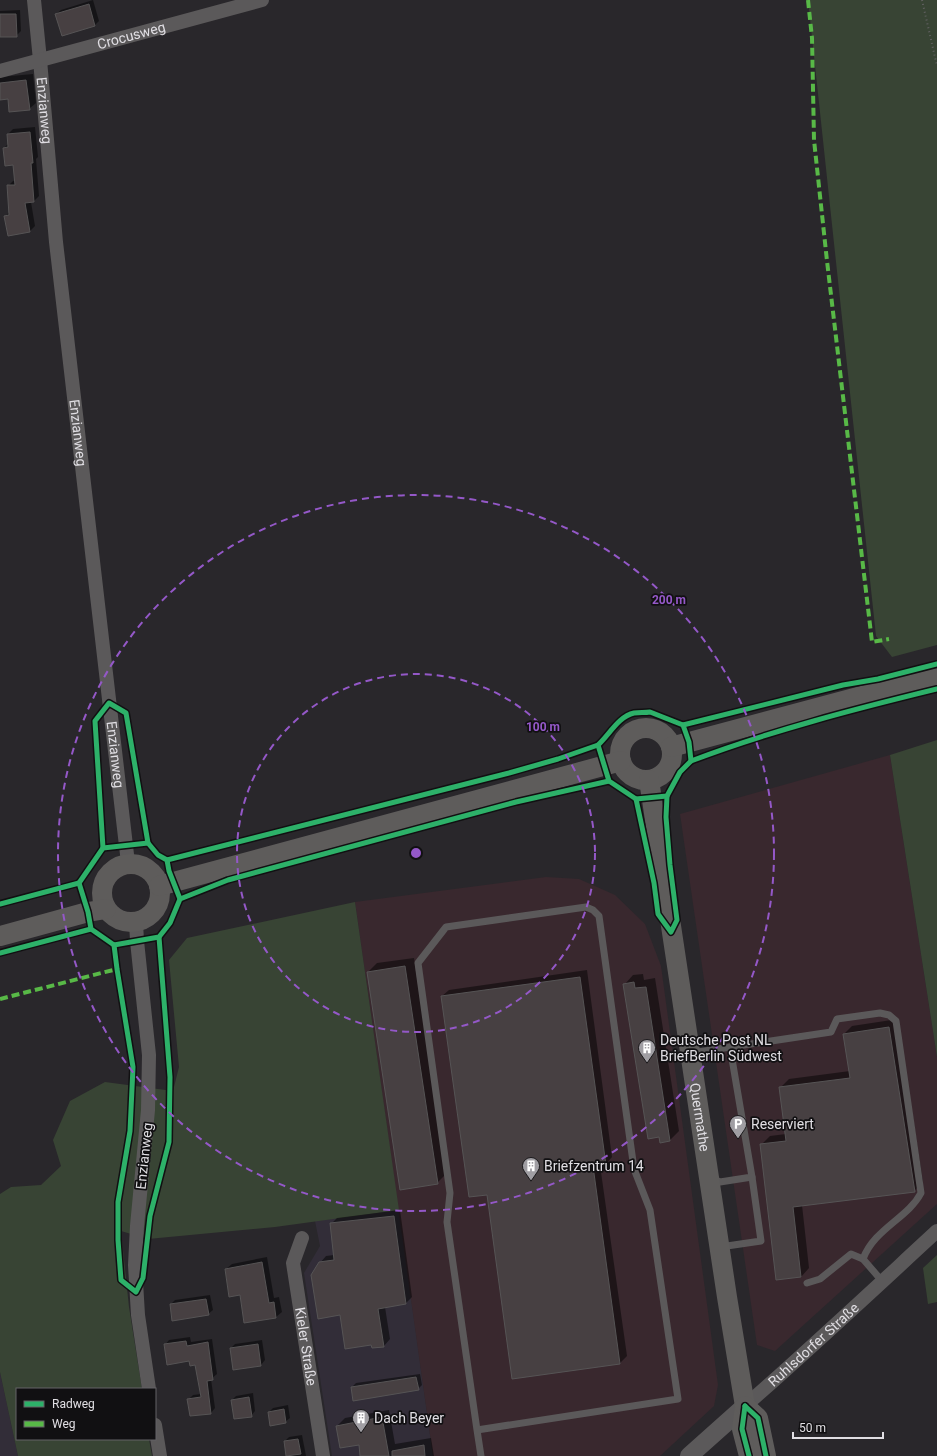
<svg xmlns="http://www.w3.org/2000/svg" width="937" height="1456" font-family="Roboto,sans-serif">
	<rect width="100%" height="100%" fill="#29272b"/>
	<!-- built -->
	<g fill="#322d38">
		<polygon points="399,1210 433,1456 332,1456 304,1273 320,1246 315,1221"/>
		<polygon points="0,1372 18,1456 0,1456"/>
	</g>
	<!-- industrial -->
	<g fill="#39282e">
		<polygon points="890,755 937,1057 937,1204 775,1351 757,1345 680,814"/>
		<polygon points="546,877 579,879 615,895 645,924 661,966 718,1385 714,1406 660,1456 433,1456 355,902"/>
	</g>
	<!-- green -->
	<g fill="#384434">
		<polygon points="808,0 937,0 937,645 892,657 876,636"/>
		<polygon points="937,740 937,1057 890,755"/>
		<polygon points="355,902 399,1210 275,1227 148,1239 121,1231 129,1307 142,1389 17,1389 17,1439 149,1439 152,1456 18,1456 0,1372 0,1194 11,1187 41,1185 61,1166 53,1140 70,1101 105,1082 173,1091 179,1067 169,960 187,938"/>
		<polygon points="937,1255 937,1302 928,1304 923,1268"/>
	</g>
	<!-- shadow -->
	<g fill="#0007">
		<polygon points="93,0 99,21 95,25 63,35 56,14 61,10"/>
		<polygon points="20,10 21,31 16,36 0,36 0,11"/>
		<polygon points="33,74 36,103 29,109 9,98 0,99 0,77"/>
		<polygon points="35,127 38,157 36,159 39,196 34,201 31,202 35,226 30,231 6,216 10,211 8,186 13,181 16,180 14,164 4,148 9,143 8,134 13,129"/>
		<polygon points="414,958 446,1174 437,1183 368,972 377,963"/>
		<polygon points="587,970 612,1157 606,1164 600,1165 627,1356 620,1363 513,1378 488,1194 442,996 449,990"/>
		<polygon points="643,974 644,980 655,978 679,1131 670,1140 661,1141 625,984 633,975"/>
		<polygon points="898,1019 923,1182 914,1191 802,1205 809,1268 801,1277 761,1145 770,1136 786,1134 780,1088 789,1079 850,1071 844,1034 852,1026"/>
		<polygon points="400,1210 412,1297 406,1303 385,1307 390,1339 384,1346 372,1343 341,1314 320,1263 326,1256 334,1255 331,1224 337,1218"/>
		<polygon points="267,1257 274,1298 279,1297 282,1312 276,1317 241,1294 226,1269 232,1264"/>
		<polygon points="210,1295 213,1310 208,1314 171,1304 175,1300"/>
		<polygon points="190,1337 191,1342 212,1339 217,1374 211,1379 215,1408 211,1413 188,1400 193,1395 201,1394 196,1364 165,1345 169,1340"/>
		<polygon points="262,1340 265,1360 261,1365 231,1348 235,1344"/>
		<polygon points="420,1374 422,1385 418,1389 352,1387 356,1383"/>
		<polygon points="253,1393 255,1411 251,1416 232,1400 236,1396"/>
		<polygon points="288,1405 290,1418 285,1422 269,1412 273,1408"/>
		<polygon points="389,1410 395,1444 431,1438 434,1456 362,1456 360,1444 337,1426 345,1418"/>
		<polygon points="302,1435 306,1456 287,1456 285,1441 289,1437"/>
	</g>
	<!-- building -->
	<g fill="#474042" stroke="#565455">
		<polygon points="89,4 95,26 62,36 55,14"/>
		<polygon points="0,14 16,14 17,37 0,37"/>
		<polygon points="26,80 30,110 9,112 8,99 0,100 0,83"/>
		<polygon points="30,132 33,163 31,163 34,202 25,203 30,232 8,236 4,216 9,215 7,185 15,185 13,165 5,166 3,148 8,147 7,134"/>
		<polygon points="405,966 438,1184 400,1190 367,972"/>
		<polygon points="580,977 606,1165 593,1166 620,1364 512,1379 487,1195 469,1197 441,996"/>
		<polygon points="634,982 635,988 646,987 670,1141 660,1143 659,1137 648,1139 623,984"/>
		<polygon points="889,1027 915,1192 793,1207 801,1277 776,1280 760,1144 786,1141 779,1087 850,1078 843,1034"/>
		<polygon points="394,1216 406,1304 378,1309 384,1347 372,1348 371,1345 345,1349 340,1315 318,1319 311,1275 319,1262 334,1260 330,1223"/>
		<polygon points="262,1262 269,1303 274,1302 276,1318 244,1323 240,1295 229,1297 225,1269"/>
		<polygon points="206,1299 209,1315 172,1321 170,1304"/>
		<polygon points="186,1341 187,1346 208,1342 213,1380 207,1381 211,1414 190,1416 187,1399 201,1397 195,1365 190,1366 189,1361 167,1365 164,1344"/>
		<polygon points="258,1344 261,1366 233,1370 230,1348"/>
		<polygon points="416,1377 419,1390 353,1401 351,1387"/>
		<polygon points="249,1397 252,1417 234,1419 231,1400"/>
		<polygon points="284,1409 286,1423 270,1426 268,1412"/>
		<polygon points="382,1417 389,1456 360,1456 359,1445 340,1448 336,1426"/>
		<polygon points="298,1439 301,1454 286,1456 284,1441"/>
		<polygon points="424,1445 425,1456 392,1456 392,1451"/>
	</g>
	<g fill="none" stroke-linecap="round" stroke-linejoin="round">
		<!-- path -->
		<polyline stroke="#626162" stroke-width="2" stroke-dasharray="1 3" stroke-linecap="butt" points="922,0 937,66"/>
		<!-- service -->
		<g stroke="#5b595a" stroke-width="7">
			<path d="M691,1053L831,1032L837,1019L880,1013L889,1015L896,1021L921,1193C908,1218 874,1229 863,1259L882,1281"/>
			<polyline points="711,1178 720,1182 752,1177 730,1047"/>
			<polyline points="720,1247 761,1241 752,1177"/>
			<polyline points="807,1283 820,1279 851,1254 863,1259"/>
			<polyline points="477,1430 678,1399 650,1210 634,1169 599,916 593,910 586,907 446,927 418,963 450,1193 447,1222 477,1430 481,1456"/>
		</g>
		<!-- minor -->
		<g stroke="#5b595a" stroke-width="14">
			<path id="s1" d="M34,0L40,60L56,242L128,863L130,864"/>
			<path id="s2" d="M0,71L262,0"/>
			<polyline points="136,922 137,941 149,1055 148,1110 137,1226 135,1265 138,1315 149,1389"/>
			<path id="s3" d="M302,1238L293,1263L323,1456"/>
			<path id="s4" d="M745,1406C810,1349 873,1290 937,1231"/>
			<polyline points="155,1425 160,1456"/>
		</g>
		<!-- tertiary -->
		<polyline stroke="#5b595a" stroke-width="18" points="689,1456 745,1406"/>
		<!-- secondary -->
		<g stroke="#5e5c5b" stroke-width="20">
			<circle cx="646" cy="754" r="26"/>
			<polyline points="671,747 937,676"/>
			<path id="s5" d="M649,780L727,1297L745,1406L742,1429L749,1456"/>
			<circle cx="131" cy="893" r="29"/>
			<polyline points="159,886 621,761"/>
			<polyline points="0,936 88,912 106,909"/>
			<polyline points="745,1406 758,1418 766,1456"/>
		</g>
		<!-- quiet -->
		<g stroke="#58b947" stroke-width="4" stroke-dasharray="8 4" stroke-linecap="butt">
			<polyline points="808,0 812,38 814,140 827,261 872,642 889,639"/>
			<polyline points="0,999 117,969"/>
		</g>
		<defs>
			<g id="cycleway">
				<path d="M650,712L683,725L689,742L691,761L680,772L667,796L636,799L609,781L598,745C609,735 619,716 634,713C639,712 645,713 650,712Z"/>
				<polyline points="683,725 843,685 878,679 937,664"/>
				<path d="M691,761C770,731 855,709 937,689"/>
				<polyline points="636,799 654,883 658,914 671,932 677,920 670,865 666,817 667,796"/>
				<polyline points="103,848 95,721 109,703 126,713 148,843"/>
				<polyline points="167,860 169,871 180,899 170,923 159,937 114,945 91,929 88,912 79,883 103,848 148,843 158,855 167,860 509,773 558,759 598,745"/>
				<polyline points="180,899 228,880 516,802 609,781"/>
				<polyline points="0,904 79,883"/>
				<polyline points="114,945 117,969 133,1067 130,1131 118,1202 118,1240 121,1280 136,1292 143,1278 150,1216 169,1142 170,1077 159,937"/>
				<polyline points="0,953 91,929"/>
				<polyline points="745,1406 758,1418 766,1456"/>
				<polyline points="745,1406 742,1429 749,1456"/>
			</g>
		</defs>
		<!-- cycleway casing -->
		<use href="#cycleway" stroke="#111012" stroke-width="8"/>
		<!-- cycleway -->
		<use href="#cycleway" stroke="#2db169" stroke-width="5"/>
	</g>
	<!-- distance rings -->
	<g fill="none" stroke="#9458c8" stroke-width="2" stroke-dasharray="7 5">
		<circle cx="416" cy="853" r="179"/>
		<circle cx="416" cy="853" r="358"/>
	</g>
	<!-- icons -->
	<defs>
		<symbol id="building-pin" viewBox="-11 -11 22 30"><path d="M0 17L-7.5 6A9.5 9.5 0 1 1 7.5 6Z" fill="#a09ea3" stroke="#111012"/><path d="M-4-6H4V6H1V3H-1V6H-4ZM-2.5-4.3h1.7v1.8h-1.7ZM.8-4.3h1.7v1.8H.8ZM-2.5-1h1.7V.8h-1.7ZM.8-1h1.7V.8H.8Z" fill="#fff"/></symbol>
		<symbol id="parking-pin" viewBox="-11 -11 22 30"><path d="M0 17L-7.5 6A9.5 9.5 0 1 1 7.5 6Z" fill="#a09ea3" stroke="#111012"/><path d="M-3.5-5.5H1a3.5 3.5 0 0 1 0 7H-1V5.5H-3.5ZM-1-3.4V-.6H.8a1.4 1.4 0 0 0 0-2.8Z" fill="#fff"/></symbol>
	</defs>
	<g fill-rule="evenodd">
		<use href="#building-pin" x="637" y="1038" width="20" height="27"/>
		<use href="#parking-pin" x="728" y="1114" width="20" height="27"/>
		<use href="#building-pin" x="521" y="1156" width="20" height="27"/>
		<use href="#building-pin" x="351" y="1408" width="20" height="27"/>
	</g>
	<g text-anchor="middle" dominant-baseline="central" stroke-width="3.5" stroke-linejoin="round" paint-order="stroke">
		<!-- street labels -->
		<g font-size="14" fill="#e0dee3" stroke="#111012">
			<text stroke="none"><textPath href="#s2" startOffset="136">Crocusweg</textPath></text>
			<text stroke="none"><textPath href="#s1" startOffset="111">Enzianweg</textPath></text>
			<text stroke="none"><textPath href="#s1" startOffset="435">Enzianweg</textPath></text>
			<text stroke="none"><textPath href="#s1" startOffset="759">Enzianweg</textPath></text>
			<text stroke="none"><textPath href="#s5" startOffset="341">Quermathe</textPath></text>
			<text transform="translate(144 1156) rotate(-84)">Enzianweg</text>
			<text stroke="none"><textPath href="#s4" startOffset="92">Ruhlsdorfer Straße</textPath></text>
			<text stroke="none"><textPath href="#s3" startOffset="111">Kieler Straße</textPath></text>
		</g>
		<!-- poi labels -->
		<g font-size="14" fill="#e0dee3" stroke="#111012" text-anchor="start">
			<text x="660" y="1040">Deutsche Post NL<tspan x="660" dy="16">BriefBerlin Südwest</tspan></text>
			<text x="751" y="1124">Reserviert</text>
			<text x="544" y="1166">Briefzentrum 14</text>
			<text x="374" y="1418">Dach Beyer</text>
		</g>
	</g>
	<circle cx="416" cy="853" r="6" fill="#9458c8" stroke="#111012" stroke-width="2"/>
	<g font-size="12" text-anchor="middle" font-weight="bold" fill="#9458c8" stroke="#111012" stroke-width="3.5" stroke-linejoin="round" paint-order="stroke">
		<text x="669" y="604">200 m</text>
		<text x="543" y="731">100 m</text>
	</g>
	<!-- legend -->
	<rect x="16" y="1388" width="140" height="52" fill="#111012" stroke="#646266"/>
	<rect x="24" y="1401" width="20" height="6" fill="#2db169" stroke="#646266"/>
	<text x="52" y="1408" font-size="12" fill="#e0dee3">Radweg</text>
	<rect x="24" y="1421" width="20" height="6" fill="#58b947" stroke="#646266"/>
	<text x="52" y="1428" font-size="12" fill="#e0dee3">Weg</text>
	<!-- scale -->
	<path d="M793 1432v6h90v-6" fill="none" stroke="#e0dee3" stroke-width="2"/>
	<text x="799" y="1432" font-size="12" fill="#e0dee3" stroke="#111012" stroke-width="3" paint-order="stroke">50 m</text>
</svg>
